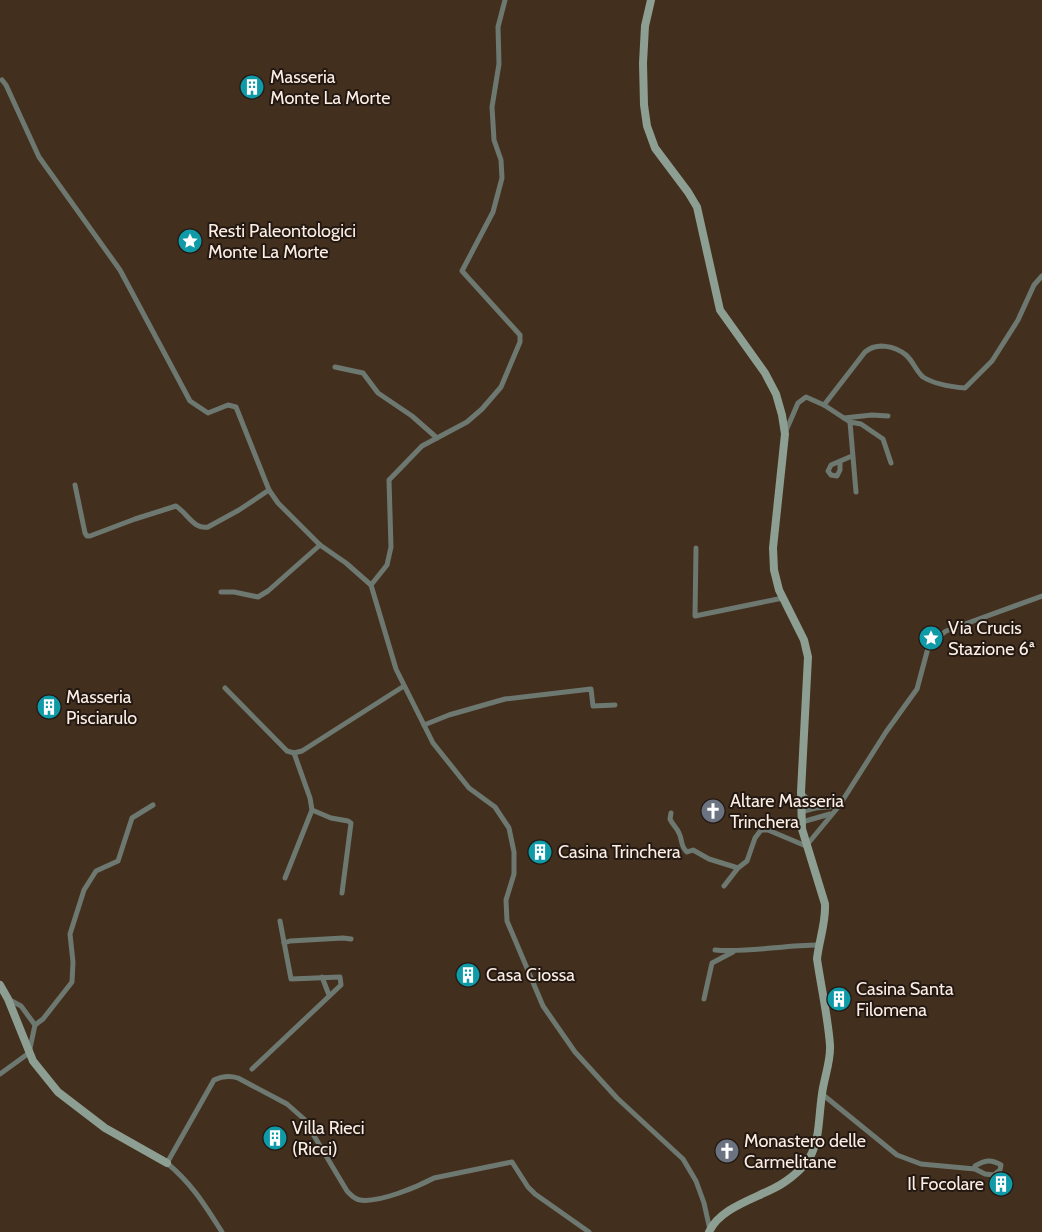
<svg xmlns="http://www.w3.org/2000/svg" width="1042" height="1232" font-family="Cabin,sans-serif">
	<rect width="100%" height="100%" fill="#432f1e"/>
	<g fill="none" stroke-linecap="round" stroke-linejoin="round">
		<!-- street -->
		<g stroke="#6d7870" stroke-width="5">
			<polyline points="505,0 498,27 499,64 492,107 494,140 501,160 502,178 493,212 462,271 520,335 520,342 501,387 482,409 467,422 422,446 389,480 391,547 387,565 371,585 396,669 433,743 469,788 495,807 509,828 514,852 514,874 506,900 507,921 543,1006 575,1052 617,1098 683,1159 696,1181 704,1203 710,1230"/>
			<polyline points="2,80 6,85 39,157 120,270 190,401 208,413 228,405 236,407 269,490 278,503 320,545 346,563 371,585"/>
			<polyline points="335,367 363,373 378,393 412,416 437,438"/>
			<polyline points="824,405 850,422 861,424 883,439 891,463"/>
			<polyline points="844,418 872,415 888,416"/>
			<polyline points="850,422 856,492"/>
			<path d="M785,433L798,403L806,397L824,405L865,352C877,342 895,346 906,355C913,361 916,371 923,377C934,384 953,387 965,388L992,361L1018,320L1034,285L1042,276"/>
			<polyline points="840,461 840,470 837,476 831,475 828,471 831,465 852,456"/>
			<path d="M75,485L85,533L87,536H90L135,519L176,506C187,513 194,530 208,527L239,510L269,490"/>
			<polyline points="696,548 695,616 783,598"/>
			<polyline points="221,592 234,592 258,597 268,591 320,545"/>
			<polyline points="225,688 287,751 294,753 302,751 404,686"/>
			<polyline points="424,725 449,715 505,699 591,689 593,706 615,705"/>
			<polyline points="801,792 815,808"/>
			<polyline points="312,810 331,818 348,821 351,823 342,893"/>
			<polyline points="801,812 815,808 838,806"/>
			<path d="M671,813L670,819C672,824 677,828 679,833C683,841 680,846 687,852L693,850L709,859L738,868"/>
			<polyline points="802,822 830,814"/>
			<polyline points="285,878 312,810 310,798 294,753"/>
			<polyline points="724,886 738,868 747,861 755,838 761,830 768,830 806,846 839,806 886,732 917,689 928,648 933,641 946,631 1042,596"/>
			<polyline points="284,943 290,941 343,938 351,939"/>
			<path d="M715,950C749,953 784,945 818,945"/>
			<polyline points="322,977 329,995"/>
			<polyline points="8,999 21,1006 35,1025"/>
			<polyline points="704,999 712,963 733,952"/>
			<polyline points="252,1069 341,985 340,977 291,979 280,921"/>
			<polyline points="0,1074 29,1053 35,1025 43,1019 72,982 73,962 70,934 84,890 96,871 118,861 132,818 153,805"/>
			<path d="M822,1094L897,1155L921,1164L975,1169L985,1174L994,1175L1000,1170L1001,1165C991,1159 985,1160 975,1166V1169"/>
			<path d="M222,1232C204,1204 193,1185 167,1163L214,1080C222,1076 229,1075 238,1078L287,1104L304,1119L347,1191C351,1195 354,1199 360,1200C379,1203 417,1187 434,1178L512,1162L528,1187L535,1194L589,1232"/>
		</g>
		<!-- secondary -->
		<g stroke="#8d9f92" stroke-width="8">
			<path d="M651,0L645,26L643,63L644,105L647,126L655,148L688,192L697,207L720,310L765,373L776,394L782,415L785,434L773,548L774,570L779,590L804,640L808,657L801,792L802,829L825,904C826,923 819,940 817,959C821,986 828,1018 830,1045C831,1061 824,1078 822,1094C816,1137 823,1158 780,1185C758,1198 720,1207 709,1232"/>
			<polyline points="0,985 8,999 33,1061 58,1092 105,1128 167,1163"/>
		</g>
	</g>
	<!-- icons -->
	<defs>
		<symbol id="building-disc" viewBox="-11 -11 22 22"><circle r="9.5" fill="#0f9aa8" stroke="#231912"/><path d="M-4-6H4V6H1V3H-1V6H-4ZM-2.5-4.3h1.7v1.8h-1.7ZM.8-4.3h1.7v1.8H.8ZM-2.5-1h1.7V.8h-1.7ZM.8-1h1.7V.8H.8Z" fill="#fff"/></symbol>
		<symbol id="sight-disc" viewBox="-11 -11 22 22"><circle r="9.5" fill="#0f9aa8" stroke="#231912"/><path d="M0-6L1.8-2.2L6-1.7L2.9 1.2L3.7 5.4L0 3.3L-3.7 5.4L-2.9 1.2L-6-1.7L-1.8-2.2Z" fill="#fff"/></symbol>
		<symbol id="church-disc" viewBox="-11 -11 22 22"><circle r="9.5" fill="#6b7280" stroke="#231912"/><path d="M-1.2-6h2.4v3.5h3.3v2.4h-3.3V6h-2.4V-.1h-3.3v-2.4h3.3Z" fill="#fff"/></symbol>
	</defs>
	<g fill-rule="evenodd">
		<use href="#building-disc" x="238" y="73" width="28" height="28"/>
		<use href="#sight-disc" x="176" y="227" width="28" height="28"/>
		<use href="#sight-disc" x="917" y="624" width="28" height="28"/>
		<use href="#building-disc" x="35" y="693" width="28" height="28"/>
		<use href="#church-disc" x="699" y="797" width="28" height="28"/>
		<use href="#building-disc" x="526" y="838" width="28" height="28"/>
		<use href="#building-disc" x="454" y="961" width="28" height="28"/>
		<use href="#building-disc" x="825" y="985" width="28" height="28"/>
		<use href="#building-disc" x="261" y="1124" width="28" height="28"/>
		<use href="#church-disc" x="713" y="1137" width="28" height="28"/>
		<use href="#building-disc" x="987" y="1170" width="28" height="28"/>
	</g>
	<g text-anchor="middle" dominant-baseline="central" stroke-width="4" stroke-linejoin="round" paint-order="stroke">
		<!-- poi labels -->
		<g font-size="18" fill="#fceee4" stroke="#231912" text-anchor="start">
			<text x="270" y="77">Masseria<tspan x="270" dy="21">Monte La Morte</tspan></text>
			<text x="208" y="231">Resti Paleontologici<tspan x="208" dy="21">Monte La Morte</tspan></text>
			<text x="948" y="628">Via Crucis<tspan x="948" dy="21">Stazione 6ª</tspan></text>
			<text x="66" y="697">Masseria<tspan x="66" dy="21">Pisciarulo</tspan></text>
			<text x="730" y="801">Altare Masseria<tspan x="730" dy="21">Trinchera</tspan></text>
			<text x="558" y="852">Casina Trinchera</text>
			<text x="486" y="975">Casa Ciossa</text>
			<text x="856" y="989">Casina Santa<tspan x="856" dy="21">Filomena</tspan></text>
			<text x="292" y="1128">Villa Rieci<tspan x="292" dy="21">(Ricci)</tspan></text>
			<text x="744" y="1141">Monastero delle<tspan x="744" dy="21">Carmelitane</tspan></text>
			<text x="984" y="1184" text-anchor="end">Il Focolare</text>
		</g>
	</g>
</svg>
